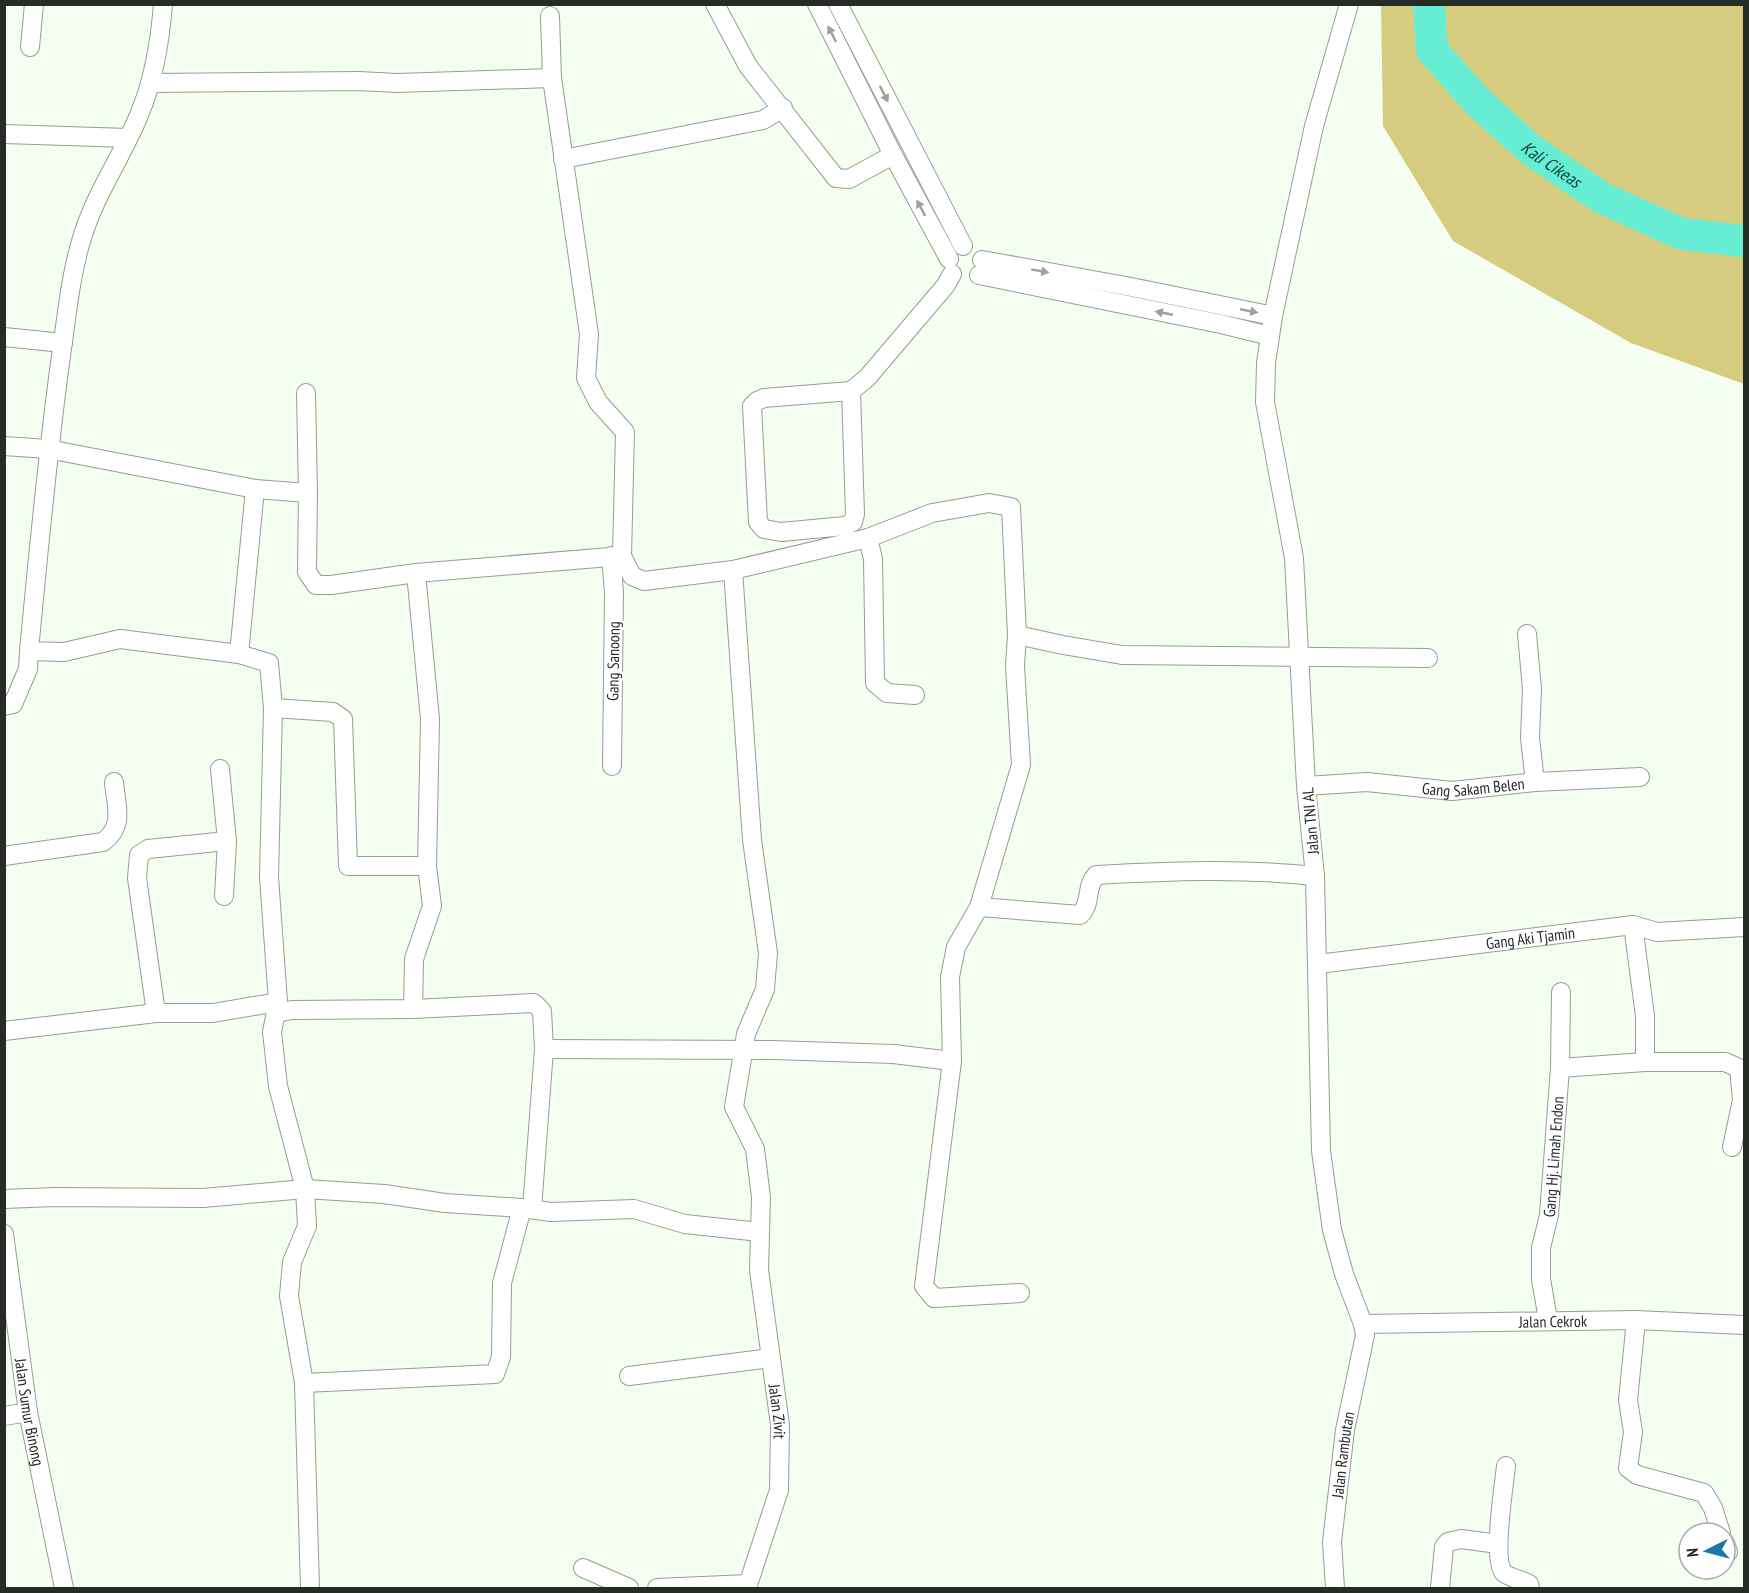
<svg xmlns="http://www.w3.org/2000/svg" width="1749" height="1593" font-family="'PT Sans Narrow',sans-serif">
	<rect width="100%" height="100%" fill="#f4fef1"/>
	<!-- green -->
	<polygon fill="#d6cc7f" points="1381,5 1744,5 1744,384 1631,343 1453,241 1383,126"/>
	<g fill="none" stroke-linecap="round" stroke-linejoin="round">
		<!-- river -->
		<path stroke="#66edd4" stroke-width="32" id="s1" d="M1429,4L1432,50L1477,101L1531,150L1602,198L1682,234L1744,241"/>
		<defs>
			<g id="street">
				<path d="M163,4C160,42 154,80 139,115C122,157 95,194 82,238C70,276 66,323 60,363C47,459 38,555 29,651L64,652L120,639L239,654L269,663L273,708L269,877L278,1002L272,1032L278,1086L305,1189L307,1226L292,1262L289,1296L304,1383L310,1588"/>
				<polyline points="715,4 748,66 836,178 849,179 893,155"/>
				<polyline points="817,4 893,155 949,259"/>
				<polyline points="838,4 963,246"/>
				<polyline points="550,16 552,78 589,334 586,378 598,402 625,432 622,556 632,576 644,581 733,570 868,538 932,513 989,503 1011,507 1017,635 1015,666 1021,765 979,907 956,947 950,977 952,1061 924,1286 934,1298 1020,1293"/>
				<polyline points="30,47 34,4"/>
				<polyline points="151,83 359,81 397,83 552,78"/>
				<polyline points="4,134 128,138"/>
				<polyline points="563,159 763,120 783,108"/>
				<polyline points="982,260 1131,287 1273,316"/>
				<polyline points="979,275 1221,324 1270,336"/>
				<polyline points="4,337 63,343"/>
				<polyline points="851,391 855,514 853,522 845,526 781,532 764,529 758,522 752,406 757,401 764,398 851,391 867,378 946,285 952,274"/>
				<polyline points="306,393 308,493"/>
				<polyline points="4,446 48,449 255,489 308,493 307,572 316,585 331,585 416,573 622,556"/>
				<polyline points="868,538 873,559 875,683 887,693 915,695"/>
				<polyline points="611,556 614,592 612,766"/>
				<path id="s2" d="M733,570L752,840L768,953L765,989L746,1034L734,1107L755,1149L761,1197L759,1270L780,1425L779,1490L747,1588"/>
				<polyline points="1527,634 1532,689 1530,738 1535,782"/>
				<polyline points="1017,635 1063,645 1122,655 1428,658"/>
				<polyline points="239,654 255,489"/>
				<polyline points="4,706 13,704 28,669 29,651"/>
				<polyline points="273,708 333,712 343,719 348,866 427,866 430,719 416,573"/>
				<path id="s3" d="M1306,786L1367,782L1452,791L1535,782L1640,777"/>
				<path d="M4,856L103,842C125,826 116,806 114,782"/>
				<polyline points="224,896 227,841"/>
				<path d="M979,907L1080,915C1092,904 1085,887 1096,875C1169,871 1241,868 1315,876"/>
				<polyline points="1633,925 1645,1016 1645,1062"/>
				<path id="s4" d="M1318,964L1633,925L1657,932L1744,927"/>
				<polyline points="413,1009 414,959 432,906 427,866"/>
				<polyline points="156,1013 137,878 139,855 148,849 227,841 220,769"/>
				<polyline points="276,1013 292,1010 413,1009 534,1003 542,1011 544,1049 532,1209"/>
				<polyline points="4,1031 156,1013 213,1013 278,1002"/>
				<polyline points="544,1049 773,1050 893,1054 952,1061"/>
				<polyline points="1560,1068 1645,1062 1725,1062 1739,1068 1742,1100 1732,1147"/>
				<polyline points="4,1199 55,1197 203,1198 305,1189 384,1194 445,1203 522,1208 551,1212 634,1209 685,1224 760,1232"/>
				<path id="s5" d="M4,1234L28,1412L64,1588"/>
				<path id="s6" d="M1548,1320L1541,1279V1248L1549,1215L1560,1068L1561,992"/>
				<polyline points="1636,1320 1628,1400 1633,1432 1628,1468 1637,1475 1704,1493 1713,1508 1721,1533"/>
				<path id="s7" d="M1363,1324L1636,1320L1744,1325"/>
				<polyline points="629,1376 771,1358"/>
				<polyline points="304,1383 495,1374 501,1357 502,1283 522,1208"/>
				<polyline points="4,1416 28,1412"/>
				<path d="M1506,1466C1504,1485 1492,1561 1504,1573C1508,1577 1522,1580 1529,1584L1530,1588"/>
				<polyline points="1725,1543 1728,1552"/>
				<polyline points="583,1568 629,1588"/>
				<polyline points="657,1588 748,1584"/>
				<path id="s8" d="M1335,1588L1332,1542L1345,1430L1365,1335L1363,1324L1344,1274L1332,1230L1321,1151L1315,876L1306,786L1294,558L1265,402L1266,363L1273,316L1314,126L1349,4"/>
				<polyline points="1440,1588 1444,1547 1448,1542 1461,1539 1498,1544"/>
			</g>
		</defs>
		<!-- street casing -->
		<use href="#street" stroke="#949e92" stroke-width="20"/>
		<!-- street -->
		<use href="#street" stroke="#fff" stroke-width="18"/>
	</g>
	<!-- one-way arrows -->
	<defs><path id="oneway-solid" d="M-6-.8H1V-3.2L6.5 0L1 3.2V.8H-6Z" transform="scale(1.5)"/></defs>
	<g fill="#9ea09d">
		<use href="#oneway-solid" transform="translate(832 34) rotate(-117)"/>
		<use href="#oneway-solid" transform="translate(884 94) rotate(63)"/>
		<use href="#oneway-solid" transform="translate(921 208) rotate(-118)"/>
		<use href="#oneway-solid" transform="translate(1040 271) rotate(10)"/>
		<use href="#oneway-solid" transform="translate(1249 311) rotate(11)"/>
		<use href="#oneway-solid" transform="translate(1164 313) rotate(-169)"/>
	</g>
	<g text-anchor="middle" dominant-baseline="central" stroke-width="5" stroke-linejoin="round" paint-order="stroke">
		<!-- street labels -->
		<g font-size="16" fill="#272b26" stroke="#fff">
			<text transform="translate(613 661) rotate(-89)">Gang Sanoong</text>
			<text stroke="none"><textPath href="#s3" startOffset="168">Gang Sakam Belen</textPath></text>
			<text transform="translate(1310 821) rotate(-95)">Jalan TNI AL</text>
			<text stroke="none"><textPath href="#s4" startOffset="214">Gang Aki Tjamin</textPath></text>
			<text stroke="none"><textPath href="#s6" startOffset="165">Gang Hj. Limah Endon</textPath></text>
			<text stroke="none"><textPath href="#s7" startOffset="190">Jalan Cekrok</textPath></text>
			<text stroke="none"><textPath href="#s5" startOffset="180">Jalan Sumur Binong</textPath></text>
			<text stroke="none"><textPath href="#s2" startOffset="855">Jalan Zivit</textPath></text>
			<text stroke="none"><textPath href="#s8" startOffset="134">Jalan Rambutan</textPath></text>
		</g>
		<!-- water labels -->
		<g font-size="18" font-style="italic" fill="#0e4a41" stroke="#fff">
			<text stroke="none"><textPath href="#s1" startOffset="212">Kali Cikeas</textPath></text>
		</g>
	</g>
	<!-- border -->
	<rect width="1749" height="1593" fill="none" stroke="#272b26" stroke-width="12"/>
	<!-- north arrow -->
	<g transform="translate(1707 1551) rotate(264)"><circle r="28" fill="#ffffff" stroke="#a9aaa8" stroke-width="1.5"/>
	<path d="M0-4.5L10 22L0 15L-10 22Z" fill="#1d77a6"/>
	<text y="-9" font-size="16" font-weight="bold" text-anchor="middle" fill="#272b26">N</text>
	</g>
</svg>
